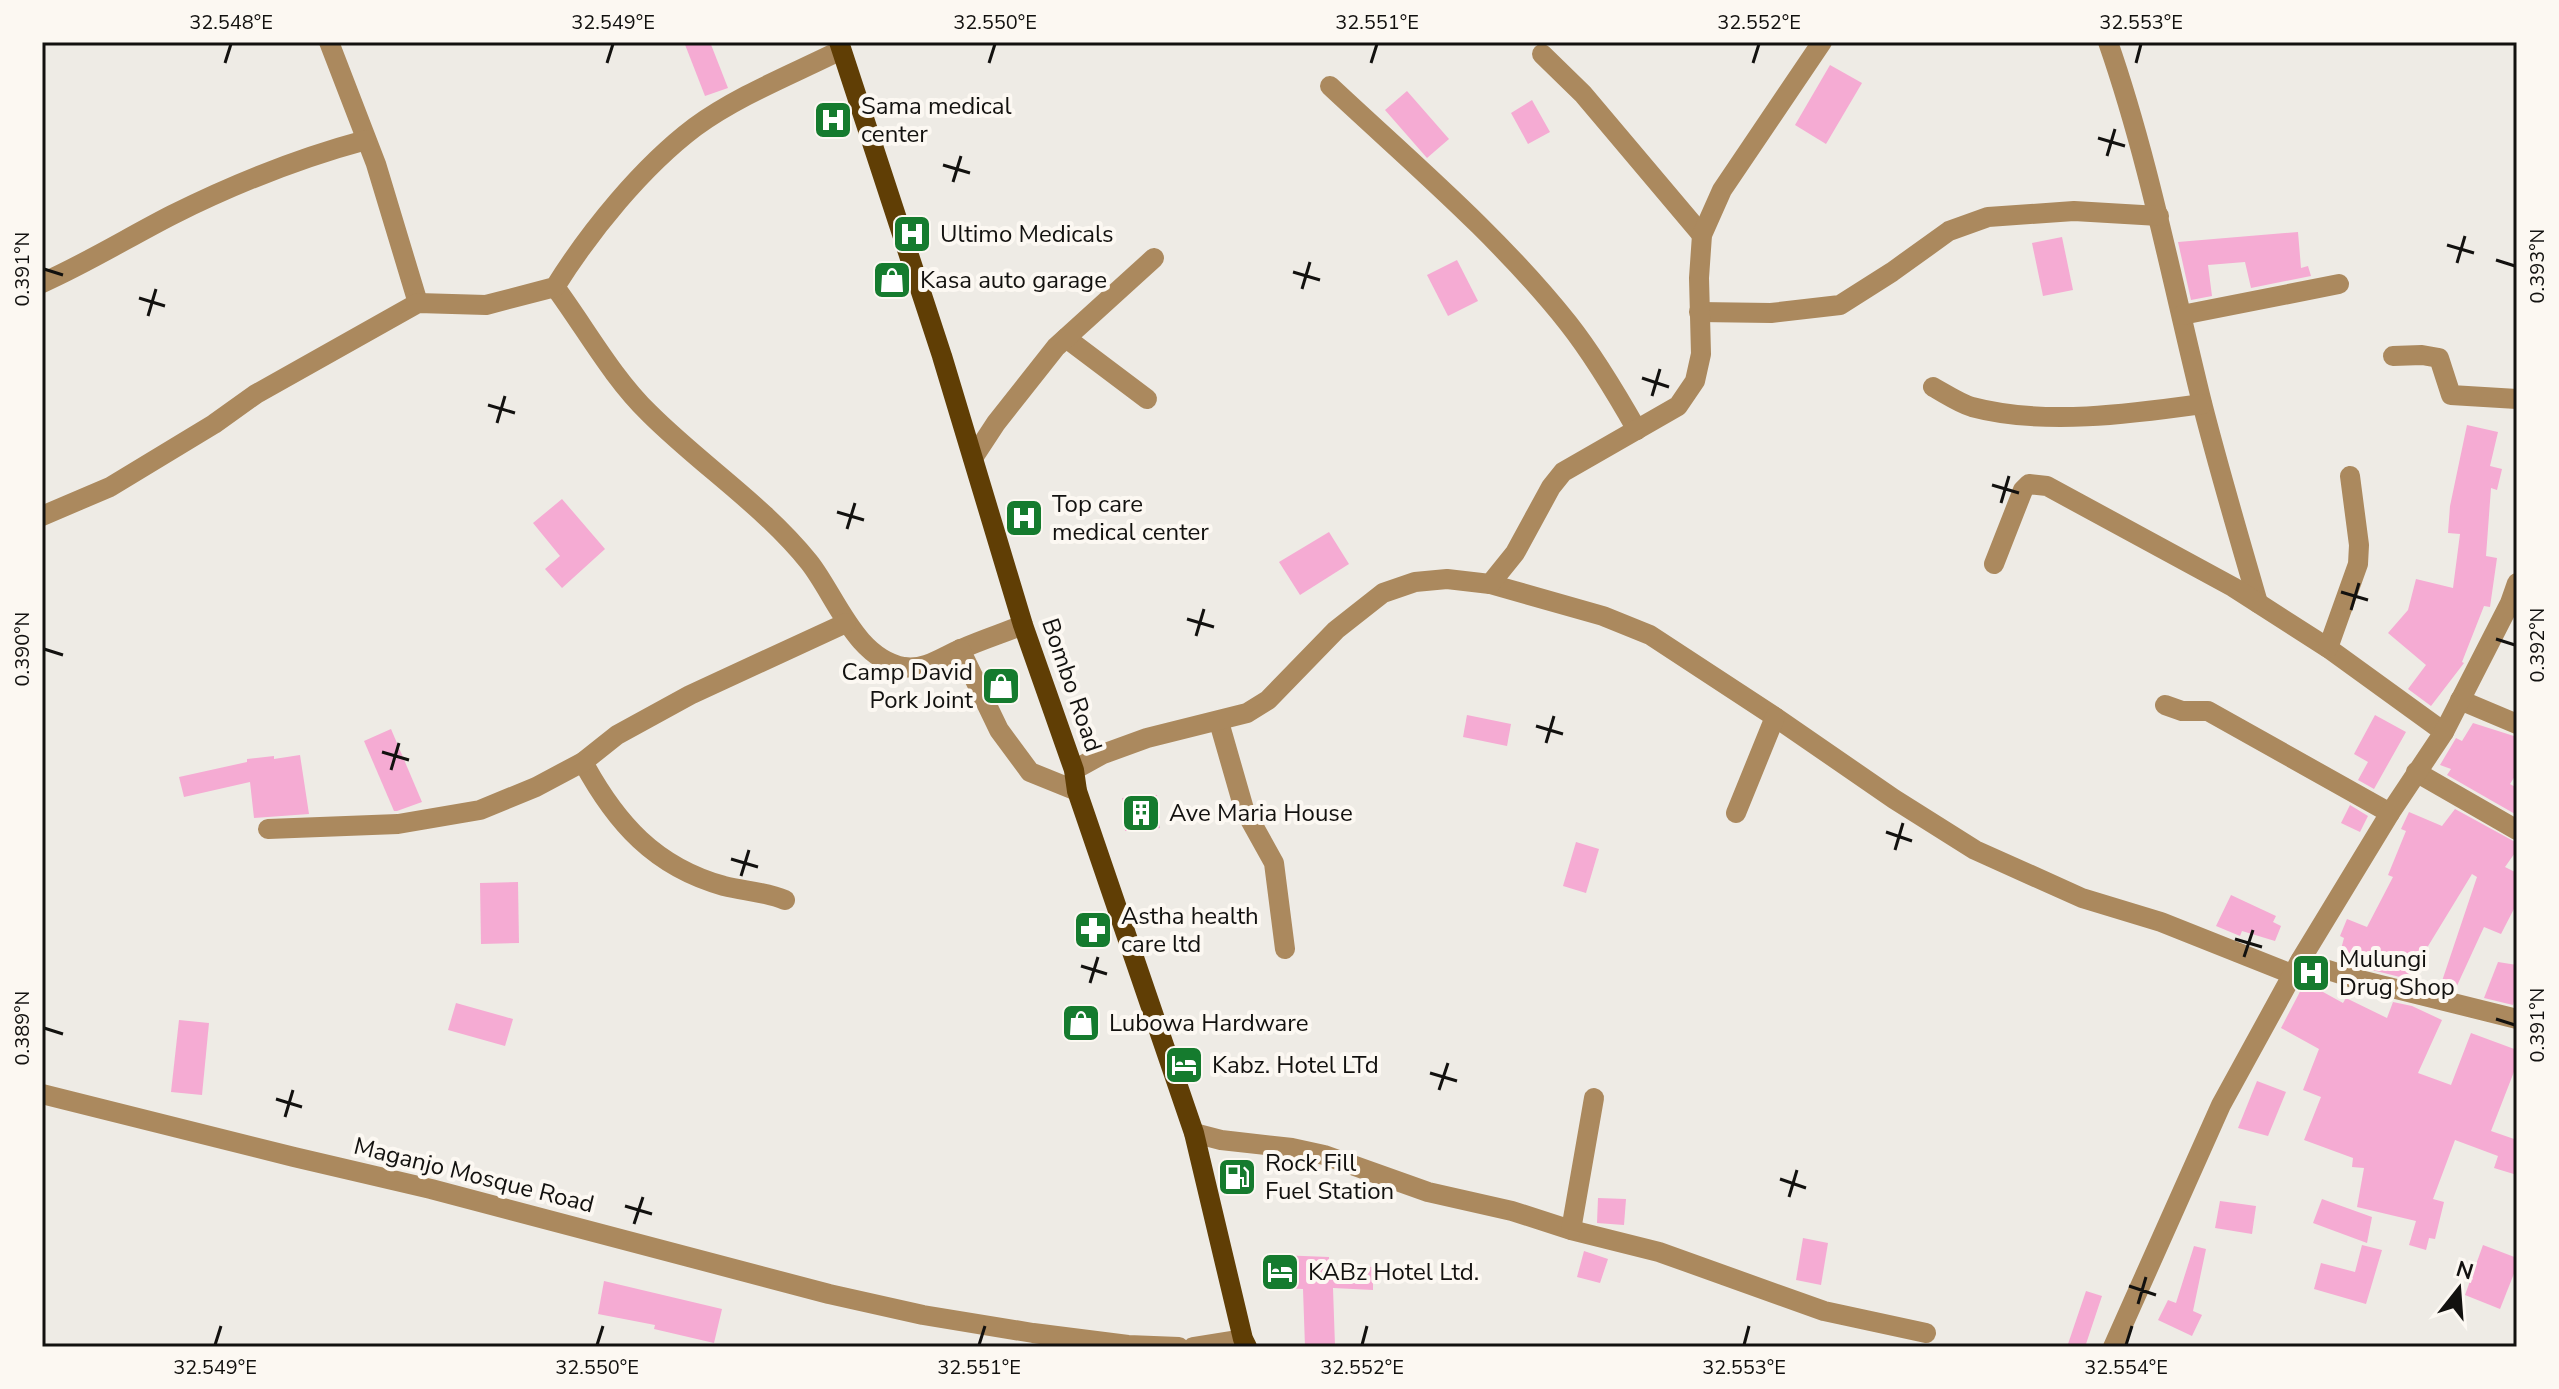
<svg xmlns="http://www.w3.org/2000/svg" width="2559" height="1389" font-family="'Nunito Sans',sans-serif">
	<rect width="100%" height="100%" fill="#eeebe5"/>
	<!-- building -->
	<g fill="#f5abd3">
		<polygon points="684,42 710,42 728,88 705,96"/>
		<polygon points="1830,65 1862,83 1826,144 1795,125"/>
		<polygon points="1407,91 1449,139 1427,158 1385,110"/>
		<polygon points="1532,100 1550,132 1528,144 1511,113"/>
		<polygon points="2298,232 2301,268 2308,266 2311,276 2251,288 2245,262 2208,265 2212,296 2191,300 2178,242"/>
		<polygon points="2062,237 2073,290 2043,296 2032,243"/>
		<polygon points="1457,260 1478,301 1448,316 1427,275"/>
		<polygon points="2467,425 2498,432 2490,466 2502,469 2497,490 2491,488 2486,556 2497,558 2490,607 2484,606 2462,662 2464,663 2431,706 2408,689 2426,665 2388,633 2408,610 2416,579 2453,588 2460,534 2448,533 2450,506"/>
		<polygon points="562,499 605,549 562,588 545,569 560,556 533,523"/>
		<polygon points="1329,532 1349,564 1300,595 1279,562"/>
		<polygon points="1467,715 1511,724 1507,746 1463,737"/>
		<polygon points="2375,715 2406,732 2374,789 2358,780 2368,762 2354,754"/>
		<polygon points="2473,723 2517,737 2517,773 2510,784 2517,788 2515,814 2447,775 2451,769 2440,765 2456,738 2462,741"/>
		<polygon points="391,729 422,802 397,811 394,811 364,741"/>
		<polygon points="300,755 309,814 254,818 250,782 184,797 179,777 247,762 247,759 274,756 274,759"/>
		<polygon points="1157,795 1160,828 1125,831 1122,798"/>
		<polygon points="2350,805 2368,816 2360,832 2341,823"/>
		<polygon points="2455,809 2517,843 2517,850 2505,867 2517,873 2517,903 2501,934 2484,927 2455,990 2440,987 2477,877 2472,874 2408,979 2364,968 2366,962 2340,953 2344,938 2340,936 2347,919 2367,927 2393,877 2388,875 2406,831 2401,829 2409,812 2442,826"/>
		<polygon points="1576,842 1599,849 1586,893 1563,886"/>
		<polygon points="518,882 519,943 481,944 480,883"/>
		<polygon points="2231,895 2276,916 2273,922 2281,926 2275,941 2242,931 2240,936 2216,926"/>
		<polygon points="2498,962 2517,965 2517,992 2513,1005 2484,998"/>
		<polygon points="2305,982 2343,1003 2346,998 2387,1018 2393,1002 2412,1006 2442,1020 2418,1073 2451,1085 2471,1033 2517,1050 2517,1064 2491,1131 2517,1140 2517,1175 2494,1168 2498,1156 2455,1140 2433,1199 2444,1202 2435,1239 2429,1238 2426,1250 2409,1245 2416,1221 2357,1207 2364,1168 2352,1167 2353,1158 2304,1140 2321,1097 2303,1090 2319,1049 2281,1028"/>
		<polygon points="456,1003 513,1019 505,1046 448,1030"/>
		<polygon points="179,1020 209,1023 202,1095 171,1092"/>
		<polygon points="2257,1081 2286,1092 2268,1136 2238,1128"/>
		<polygon points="1598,1198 1626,1199 1624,1225 1597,1223"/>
		<polygon points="2322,1199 2372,1217 2367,1243 2313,1223"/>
		<polygon points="2220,1201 2256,1206 2252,1234 2215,1228"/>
		<polygon points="1803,1238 1828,1243 1821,1285 1796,1280"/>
		<polygon points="2362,1245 2382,1250 2366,1304 2314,1289 2321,1263 2355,1272"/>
		<polygon points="2483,1245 2517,1258 2517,1266 2500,1309 2465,1295"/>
		<polygon points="2194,1246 2206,1249 2193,1311 2202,1315 2192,1336 2158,1320 2168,1300 2176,1303"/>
		<polygon points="1584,1251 1608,1259 1600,1283 1577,1277"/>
		<polygon points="1278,1255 1329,1257 1329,1265 1373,1267 1373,1290 1333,1288 1335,1346 1305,1347 1303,1289 1277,1288"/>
		<polygon points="604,1281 722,1309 714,1343 654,1329 655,1325 598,1314"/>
		<polygon points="2086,1291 2102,1296 2085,1347 2067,1347"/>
	</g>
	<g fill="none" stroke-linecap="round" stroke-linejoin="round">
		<!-- minor -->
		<g stroke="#ab895e" stroke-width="20">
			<polyline points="329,42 376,164 418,303"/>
			<path d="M2108,42C2149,160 2172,282 2202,403C2219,470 2239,537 2258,603"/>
			<polyline points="1542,54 1583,94 1702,235"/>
			<path d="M1330,86C1411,162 1498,235 1568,323C1594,356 1616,393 1637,430"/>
			<path d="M42,283C87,263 129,237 172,215C234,184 299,158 366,140"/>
			<path d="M555,287C586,329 612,377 649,413C701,465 763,505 809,562C836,596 855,658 904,667C926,670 942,657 961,649C981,640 1003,633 1023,625"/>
			<polyline points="1699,312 1771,313 1840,305 1892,272 1949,231 1988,217 2074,211 2159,216"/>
			<polyline points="2182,315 2339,284"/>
			<polyline points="1066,338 1147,399"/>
			<polyline points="2393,356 2422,355 2439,358 2451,395 2517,399"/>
			<path d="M1933,387C1946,394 1959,403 1972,407C2043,426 2131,414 2202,404"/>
			<polyline points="973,458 996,423 1056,347 1154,258"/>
			<path d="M42,516L110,487L214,424L256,394L418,303L486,305L555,287C590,231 642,167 695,127C739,95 793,74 841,50"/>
			<polyline points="1994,564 2023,490 2029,484 2047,486 2233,587 2328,648 2444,732"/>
			<polyline points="1490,584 1603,616 1650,635 1775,717 1894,799 1975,850 2082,898 2161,922 2294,975"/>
			<polyline points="2328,648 2358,564 2359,545 2350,476"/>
			<polyline points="960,649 999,730 1030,772 1077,791"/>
			<polyline points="2460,700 2517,724"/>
			<polyline points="2165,705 2182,711 2208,711 2390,813"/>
			<polyline points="1219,722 1244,809 1274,863 1285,949"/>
			<path d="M583,762C616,823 655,867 724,886C745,891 766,892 785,900"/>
			<polyline points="1074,770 1103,754 1147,738 1247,713 1268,700 1336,630 1383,593 1415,582 1447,579 1490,584 1515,553 1551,487 1563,472 1678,406 1695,381 1701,354 1699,278 1702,235 1722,190 1822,42"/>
			<polyline points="2416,772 2517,830"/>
			<polyline points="1736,813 1775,717"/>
			<polyline points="268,829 398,824 480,810 536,787 583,762 617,735 690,695 846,623"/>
			<polyline points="2300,961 2356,979 2517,1019"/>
			<polyline points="1194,1133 1221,1140 1292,1148 1324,1155 1428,1192 1512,1211 1571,1230 1659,1252 1824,1311 1926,1333"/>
			<polyline points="1571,1230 1594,1098"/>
		</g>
		<!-- tertiary -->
		<g stroke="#ab895e" stroke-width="20">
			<polyline points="42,1094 294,1157 431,1189 829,1294 923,1315 1033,1333 1128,1345 1179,1347"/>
			<polyline points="1193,1347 1243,1339"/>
			<polyline points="2113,1347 2221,1105 2300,961 2390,813 2444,732 2510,603 2517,583"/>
		</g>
		<!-- primary -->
		<polyline stroke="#603e05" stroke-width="20" points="839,42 942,356 1023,625 1074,770 1077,791 1194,1133 1243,1339 1247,1347"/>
	</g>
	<!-- ticks -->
	<path fill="none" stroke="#12110f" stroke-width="3" d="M225,63L231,44M607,63L613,44M989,63L995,44M1371,63L1377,44M1753,63L1759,44M2136,63L2141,44M2098,138L2125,146M2107,156L2115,129M943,165L970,173M953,182L961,156M2447,245L2474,253M2496,260L2515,266M2457,263L2465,236M44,269L63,275M1293,272L1320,280M1302,289L1310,262M139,298L165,306M148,316L156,289M1642,378L1669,387M1652,396L1660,369M488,405L515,413M497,423L505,396M1992,485L2019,493M2001,503L2009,476M837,512L864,520M847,529L855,503M2341,592L2368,600M2351,610L2359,583M1187,619L1214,627M1196,636L1204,609M2496,639L2515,645M44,649L63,655M1536,726L1563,734M1546,743L1554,716M382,752L409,760M391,770L399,743M1886,832L1912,841M1895,850L1903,823M731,859L758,867M741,876L749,850M2235,939L2262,947M2244,957L2253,930M1081,966L1107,974M1090,983L1098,957M2496,1019L2515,1025M44,1028L63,1034M1430,1073L1457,1081M1439,1090L1448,1063M276,1099L302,1107M285,1117L293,1090M1780,1179L1806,1188M1789,1197L1797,1170M625,1206L652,1214M634,1224L643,1197M2129,1286L2156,1295M2138,1304L2146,1277M215,1345L221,1326M597,1345L603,1326M979,1345L985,1326M1362,1345L1367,1326M1744,1345L1749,1326M2126,1345L2132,1326"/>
	<!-- icons -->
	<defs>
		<symbol id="hospital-square" viewBox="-11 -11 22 22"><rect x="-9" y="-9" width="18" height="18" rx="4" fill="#157b2e" stroke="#fcf8f2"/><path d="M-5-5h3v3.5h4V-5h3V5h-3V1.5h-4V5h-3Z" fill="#fff"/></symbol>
		<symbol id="shop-square" viewBox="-11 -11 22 22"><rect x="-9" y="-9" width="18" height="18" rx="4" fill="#157b2e" stroke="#fcf8f2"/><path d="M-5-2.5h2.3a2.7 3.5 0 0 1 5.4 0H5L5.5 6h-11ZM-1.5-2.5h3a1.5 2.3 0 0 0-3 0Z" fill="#fff"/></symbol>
		<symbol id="building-square" viewBox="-11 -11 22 22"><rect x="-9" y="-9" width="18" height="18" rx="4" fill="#157b2e" stroke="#fcf8f2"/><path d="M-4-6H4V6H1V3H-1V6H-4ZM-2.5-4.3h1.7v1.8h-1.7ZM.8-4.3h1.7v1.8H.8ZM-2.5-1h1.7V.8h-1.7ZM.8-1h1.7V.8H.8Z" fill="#fff"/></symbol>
		<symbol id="pharmacy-square" viewBox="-11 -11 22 22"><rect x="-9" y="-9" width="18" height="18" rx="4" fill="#157b2e" stroke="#fcf8f2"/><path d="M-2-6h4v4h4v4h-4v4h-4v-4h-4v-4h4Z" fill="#fff"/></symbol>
		<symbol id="hotel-square" viewBox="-11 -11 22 22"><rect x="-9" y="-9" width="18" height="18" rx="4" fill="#157b2e" stroke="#fcf8f2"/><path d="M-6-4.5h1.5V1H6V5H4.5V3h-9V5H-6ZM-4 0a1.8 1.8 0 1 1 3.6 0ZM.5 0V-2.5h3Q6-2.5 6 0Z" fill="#fff"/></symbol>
		<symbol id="fuel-square" viewBox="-11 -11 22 22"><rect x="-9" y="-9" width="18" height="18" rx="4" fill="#157b2e" stroke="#fcf8f2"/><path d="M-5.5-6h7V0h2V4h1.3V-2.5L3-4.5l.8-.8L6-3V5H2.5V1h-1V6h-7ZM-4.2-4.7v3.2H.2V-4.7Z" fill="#fff"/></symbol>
	</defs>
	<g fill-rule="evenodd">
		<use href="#hospital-square" x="811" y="98" width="44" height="44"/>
		<use href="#hospital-square" x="890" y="212" width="44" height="44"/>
		<use href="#shop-square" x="870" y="258" width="44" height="44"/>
		<use href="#hospital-square" x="1002" y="496" width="44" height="44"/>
		<use href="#shop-square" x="979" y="664" width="44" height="44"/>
		<use href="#building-square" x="1119" y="791" width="44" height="44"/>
		<use href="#pharmacy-square" x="1071" y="908" width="44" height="44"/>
		<use href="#hospital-square" x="2289" y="951" width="44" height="44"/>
		<use href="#shop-square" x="1059" y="1001" width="44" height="44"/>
		<use href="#hotel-square" x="1162" y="1043" width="44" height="44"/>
		<use href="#fuel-square" x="1215" y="1155" width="44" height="44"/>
		<use href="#hotel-square" x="1258" y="1250" width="44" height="44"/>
	</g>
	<g text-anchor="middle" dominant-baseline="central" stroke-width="8" stroke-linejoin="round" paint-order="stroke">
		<!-- poi labels -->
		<g font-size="24" fill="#12110f" stroke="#fcf8f2" text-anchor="start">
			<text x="861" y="106">Sama medical<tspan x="861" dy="28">center</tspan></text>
			<text x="940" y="234">Ultimo Medicals</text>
			<text x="920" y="280">Kasa auto garage</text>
			<text x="1052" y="504">Top care<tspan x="1052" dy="28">medical center</tspan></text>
			<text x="973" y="672" text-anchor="end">Camp David<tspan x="973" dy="28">Pork Joint</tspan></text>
			<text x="1169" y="813">Ave Maria House</text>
			<text x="1121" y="916">Astha health<tspan x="1121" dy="28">care ltd</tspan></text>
			<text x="2339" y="959">Mulungi<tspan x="2339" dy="28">Drug Shop</tspan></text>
			<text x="1109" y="1023">Lubowa Hardware</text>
			<text x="1212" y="1065">Kabz. Hotel LTd</text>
			<text x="1265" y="1163">Rock Fill<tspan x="1265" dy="28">Fuel Station</tspan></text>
			<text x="1308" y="1272">KABz Hotel Ltd.</text>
		</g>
		<!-- street labels -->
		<g font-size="24" fill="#12110f" stroke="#fcf8f2">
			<text transform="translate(1072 685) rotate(71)">Bombo Road</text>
			<text transform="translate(474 1175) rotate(14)">Maganjo Mosque Road</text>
		</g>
	</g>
	<!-- border -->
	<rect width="2559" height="1389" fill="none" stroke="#fcf8f2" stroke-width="88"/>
	<!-- north arrow -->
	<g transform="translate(2459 1289) rotate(17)" stroke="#fcf8f2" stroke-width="6" paint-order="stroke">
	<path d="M0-6L14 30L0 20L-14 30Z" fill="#12110f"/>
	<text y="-12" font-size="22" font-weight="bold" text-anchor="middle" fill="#12110f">N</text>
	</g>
	<rect x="44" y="44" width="2471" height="1301" fill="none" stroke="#12110f" stroke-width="3"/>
	<g font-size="20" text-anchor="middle" fill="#12110f">
		<text x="231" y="29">32.548°E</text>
		<text x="613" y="29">32.549°E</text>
		<text x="995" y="29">32.550°E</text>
		<text x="1377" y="29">32.551°E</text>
		<text x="1759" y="29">32.552°E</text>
		<text x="2141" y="29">32.553°E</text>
		<text transform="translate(2537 266) rotate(-90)" y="7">0.393°N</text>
		<text transform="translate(22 269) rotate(-90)" y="7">0.391°N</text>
		<text transform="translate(2537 645) rotate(-90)" y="7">0.392°N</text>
		<text transform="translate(22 649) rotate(-90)" y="7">0.390°N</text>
		<text transform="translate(2537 1025) rotate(-90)" y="7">0.391°N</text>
		<text transform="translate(22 1028) rotate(-90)" y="7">0.389°N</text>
		<text x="215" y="1374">32.549°E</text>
		<text x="597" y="1374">32.550°E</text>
		<text x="979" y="1374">32.551°E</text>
		<text x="1362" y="1374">32.552°E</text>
		<text x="1744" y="1374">32.553°E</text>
		<text x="2126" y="1374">32.554°E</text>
	</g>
</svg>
